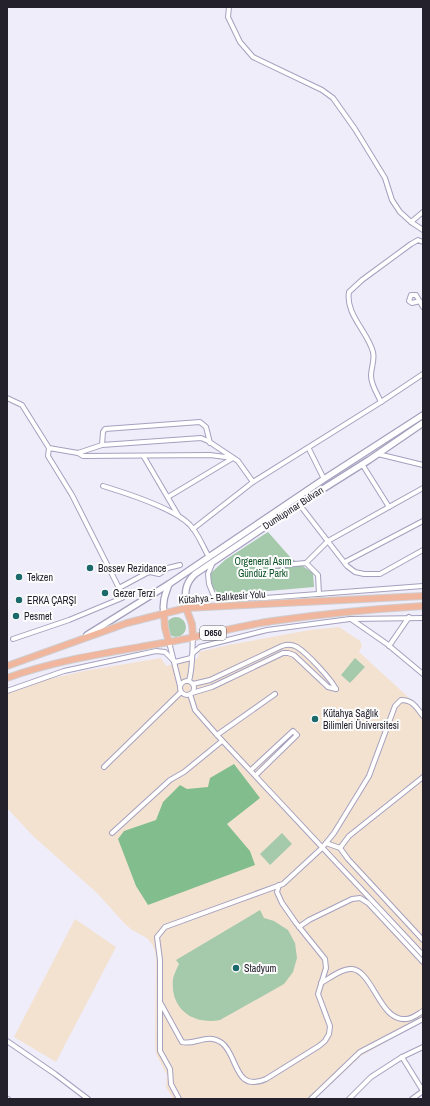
<svg xmlns="http://www.w3.org/2000/svg" width="430" height="1106" font-family="'Archivo Narrow',sans-serif">
	<rect width="100%" height="100%" fill="#efedfa"/>
	<!-- education -->
	<g fill="#f4e2d1">
		<polygon points="339,627 360,641 362,646 359,652 419,707 423,712 423,1021 361,1056 315,1099 173,1099 166,1087 167,1075 156,1054 155,1041 156,960 155,951 152,944 147,938 132,930 125,924 97,893 33,836 7,808 7,689 84,671 161,658 166,666 188,661 198,658 199,652 228,645 310,630"/>
		<polygon points="75,919 116,947 56,1062 14,1037"/>
	</g>
	<!-- green -->
	<g fill="#a5c9ab">
		<path d="M268,532L291,558L313,573L314,587L222,595C212,590 210,584 211,573L225,560Z"/>
		<circle cx="176" cy="627" r="10"/>
		<polygon points="355,658 365,667 350,683 341,675"/>
		<polygon points="282,833 292,844 270,865 260,854"/>
		<path d="M260,910L264,918L274,921L288,930L295,943L297,958L293,972L284,984L220,1020C192,1025 170,1009 173,979C174,974 177,968 179,964L176,960Z"/>
	</g>
	<!-- forest -->
	<polygon fill="#82be8d" points="234,764 260,798 227,824 250,851 255,865 148,905 136,886 118,839 124,831 156,820 163,802 180,785 187,789 208,787 210,778"/>
	<g fill="none" stroke-linecap="round" stroke-linejoin="round">
		<defs>
			<g id="minor">
				<polyline points="229,7 228,17 240,42 253,57 322,90 333,98 355,129 385,178 392,200 400,212 411,222 423,230"/>
				<polyline points="411,222 423,212"/>
				<polyline points="420,301 412,303 409,301 411,295 416,295 423,307"/>
				<polyline points="7,398 22,405 49,448"/>
				<path d="M381,402C378,395 371,385 371,376C371,368 375,360 373,352C368,332 345,314 349,292L362,280L411,244L418,240L423,242"/>
				<polyline points="102,445 103,432 105,429 200,422 206,427 210,443"/>
				<polyline points="309,449 324,479"/>
				<polyline points="78,453 83,456 210,455 233,458 168,497"/>
				<polyline points="378,454 423,465"/>
				<polyline points="144,457 178,515"/>
				<polyline points="362,464 389,507"/>
				<path d="M103,486C126,493 174,508 190,525C198,533 203,547 209,557"/>
				<polyline points="299,504 347,566 355,572 364,574 380,574 423,550"/>
				<polyline points="193,529 253,482 381,402 423,374"/>
				<polyline points="213,562 208,574 209,584 213,594 216,596 223,599 265,598 423,586"/>
				<polyline points="345,562 423,521"/>
				<polyline points="306,563 328,541 423,488"/>
				<polyline points="180,565 168,568 159,574 150,572 145,574 119,588 72,495 48,456 49,448 78,453 102,445 201,438 208,441 238,461 253,482"/>
				<polyline points="272,566 306,563 318,575 319,594"/>
				<polyline points="351,619 387,644 423,674"/>
				<polyline points="13,639 69,620 122,598 119,588"/>
				<polyline points="169,642 180,686"/>
				<polyline points="389,646 409,617"/>
				<circle cx="187" cy="688" r="7"/>
				<path d="M189,681C193,667 192,652 193,637"/>
				<path d="M193,684L210,680L282,646C288,644 292,644 297,647C307,653 331,679 336,689"/>
				<polyline points="7,691 64,671 156,651 165,652 175,662 191,658 193,653 200,647 267,630 350,619 423,618"/>
				<polyline points="192,693 212,687 283,653 288,653 294,655 328,687 336,689"/>
				<polyline points="190,694 195,710 217,735 423,955"/>
				<polyline points="217,735 275,694"/>
				<polyline points="104,767 181,692"/>
				<polyline points="251,770 293,731 297,735 256,775"/>
				<polyline points="112,833 170,780 184,772 222,741"/>
				<polyline points="326,843 340,848 348,859 423,940"/>
				<polyline points="340,848 349,836 423,777"/>
				<polyline points="299,927 309,920 352,899 360,898 368,903 423,962"/>
				<path d="M321,983C330,978 342,968 352,969C373,971 380,1022 406,1019C412,1019 418,1014 423,1011"/>
				<path d="M160,1002L182,1042C195,1046 207,1032 222,1043C238,1055 234,1093 266,1079L319,1046L325,1041L329,1034L330,1026L318,994L326,968L325,959L296,923L282,903L277,892L279,885"/>
				<polyline points="7,1041 55,1074 88,1099"/>
				<polyline points="402,1057 423,1091 412,1099"/>
				<polyline points="7,1099 8,1099"/>
				<path d="M179,1099L171,1084L170,1069L160,1051V960L157,937L165,927L283,884L322,848L334,833L369,776L395,706L401,700C413,700 416,707 423,716"/>
				<polyline points="311,1099 360,1052 423,1019"/>
				<polyline points="349,1099 371,1077 402,1057 423,1047"/>
			</g>
			<g id="secondary">
				<path d="M186,608C185,594 184,584 195,574L299,504L369,460L423,423"/>
				<path d="M164,614C162,602 165,595 169,584"/>
				<polyline points="87,635 169,584 324,479 423,415"/>
			</g>
			<g id="trunk">
				<polyline points="186,608 192,624 193,637"/>
				<polyline points="164,614 165,628 169,642"/>
				<polyline points="7,666 127,623 186,608 423,596"/>
				<path d="M7,678C59,659 114,652 169,642C204,636 238,626 273,621C322,614 373,609 423,606"/>
			</g>
		</defs>
		<!-- minor casing -->
		<use href="#minor" stroke="#a5a0be" stroke-width="6"/>
		<!-- secondary casing -->
		<use href="#secondary" stroke="#a5a0be" stroke-width="8"/>
		<!-- trunk casing -->
		<use href="#trunk" stroke="#cfced1" stroke-width="8"/>
		<!-- minor -->
		<use href="#minor" stroke="#fff" stroke-width="4"/>
		<!-- secondary -->
		<use href="#secondary" stroke="#fff" stroke-width="5.5"/>
		<!-- trunk -->
		<use href="#trunk" stroke="#f0b79e" stroke-width="6"/>
	</g>
	<!-- markers -->
	<g fill="#1c696b" stroke="#fcfcfc" stroke-width="1.5">
		<circle cx="90" cy="568" r="4"/>
		<circle cx="19" cy="577" r="4"/>
		<circle cx="105" cy="593" r="4"/>
		<circle cx="19" cy="600" r="4"/>
		<circle cx="16" cy="616" r="4"/>
		<circle cx="315" cy="719" r="4"/>
		<circle cx="236" cy="968" r="4"/>
	</g>
	<g text-anchor="middle" dominant-baseline="central" stroke-width="4" stroke-linejoin="round" paint-order="stroke">
		<!-- shield labels -->
		<rect fill="#fcfcfc" stroke="#65636b" stroke-width="1" x="200" y="626" width="26" height="14" rx="3"/>
		<g font-size="9" font-weight="bold" fill="#24212d">
			<text x="213" y="633">D650</text>
		</g>
		<!-- street labels -->
		<g font-size="10" fill="#24212d" stroke="#fcfcfc">
			<text transform="translate(293 508) rotate(-33)">Dumlupınar Bulvarı</text>
			<text transform="translate(222 597) rotate(-4)">Kütahya - Balıkesir Yolu</text>
		</g>
		<!-- park labels -->
		<g font-size="10" fill="#0c5124" stroke="#fcfcfc">
			<text x="263" y="561">Orgeneral Asım<tspan x="263" dy="12">Gündüz Parkı</tspan></text>
		</g>
		<!-- poi labels -->
		<g font-size="10" fill="#24212d" stroke="#fcfcfc" text-anchor="start">
			<text x="98" y="568">Bossev Rezidance</text>
			<text x="27" y="577">Tekzen</text>
			<text x="113" y="593">Gezer Terzi</text>
			<text x="27" y="600">ERKA ÇARŞI</text>
			<text x="24" y="616">Pesmet</text>
			<text x="323" y="713">Kütahya Sağlık<tspan x="323" dy="12">Bilimleri Üniversitesi</tspan></text>
			<text x="244" y="968">Stadyum</text>
		</g>
	</g>
	<!-- border -->
	<rect width="430" height="1106" fill="none" stroke="#24212d" stroke-width="16"/>
</svg>
